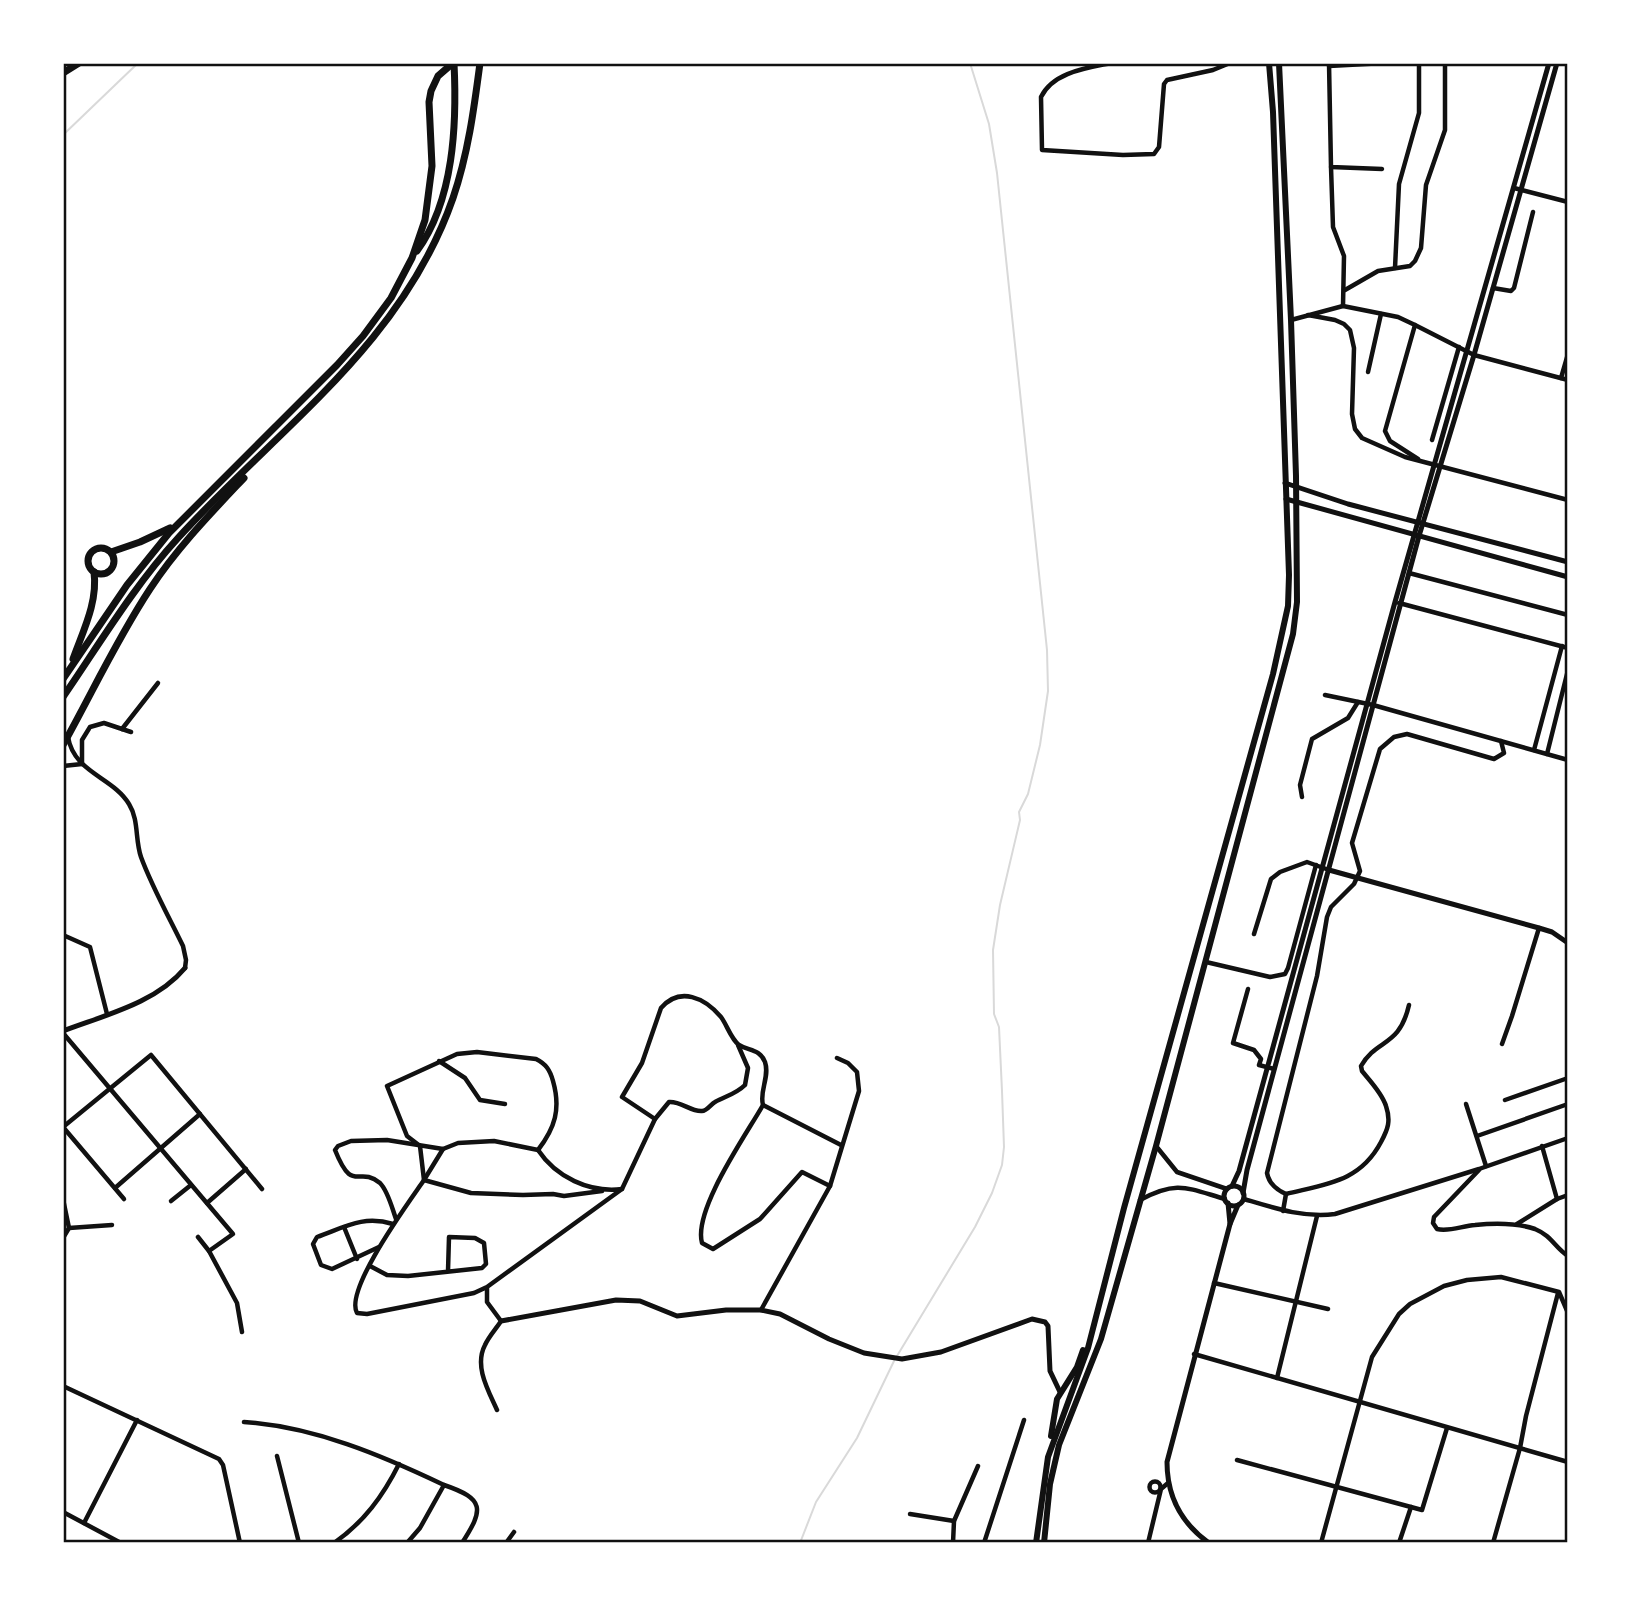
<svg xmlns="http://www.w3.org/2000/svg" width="1631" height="1606" font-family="Figtree,sans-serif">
	<rect width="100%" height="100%" fill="#fff"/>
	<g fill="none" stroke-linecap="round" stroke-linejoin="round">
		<!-- stream -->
		<g stroke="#d9d9d9" stroke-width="2">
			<polyline points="63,135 138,63"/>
			<polyline points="897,1356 975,1227 992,1193 1002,1165 1004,1147 1002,1091 999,1027 994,1014 993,950 1000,905 1020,820 1019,812 1028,794 1040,745 1048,691 1047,650 997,173 989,124 970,63"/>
			<polyline points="800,1543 816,1502 857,1438 894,1361"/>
		</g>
		<!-- minor -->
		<g stroke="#111" stroke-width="4.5">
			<path d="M1111,63C1087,68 1053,72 1041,97L1042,150L1123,155L1154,154L1159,147L1164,84L1167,80L1213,70L1230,63"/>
			<polyline points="1329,63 1331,167 1382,169"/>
			<polyline points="1329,66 1385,63"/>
			<polyline points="1331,167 1333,227 1344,256 1343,306"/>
			<polyline points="1514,188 1568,202"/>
			<polyline points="1395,268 1399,184 1419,113 1419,63"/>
			<polyline points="1493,288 1511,291 1514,288 1533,212"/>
			<polyline points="1345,290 1378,271 1410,266 1415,261 1421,248 1426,185 1445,130 1445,63"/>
			<polyline points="1308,315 1335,320 1344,324 1350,330 1354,348 1352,414 1355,429 1362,438 1405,457 1568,500"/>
			<polyline points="1291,320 1343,306 1398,317 1415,325"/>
			<polyline points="1368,372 1381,314"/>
			<polyline points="1561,378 1568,354"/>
			<polyline points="1432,440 1459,347"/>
			<polyline points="1418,459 1390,441 1385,431 1415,325 1474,355 1568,380"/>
			<polyline points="1409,573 1568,615"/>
			<polyline points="1399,603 1568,648"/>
			<polyline points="1325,695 1373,705 1568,760"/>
			<polyline points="122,729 158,683"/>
			<path d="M68,737C74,773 113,777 129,804C139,820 135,840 141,857C152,887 169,917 183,946L186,960L185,968"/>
			<polyline points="1534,750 1562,646"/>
			<polyline points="1547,754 1568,670"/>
			<polyline points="82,764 82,740 90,727 104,723 131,732"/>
			<polyline points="63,766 82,764"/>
			<polyline points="1568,770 1568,772"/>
			<polyline points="1302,797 1300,785 1312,739 1348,718 1358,702"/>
			<polyline points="1254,934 1271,879 1280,872 1307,862 1329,870"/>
			<polyline points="63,935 90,947 107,1014"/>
			<polyline points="1206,962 1270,977 1285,974 1288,968 1316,865"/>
			<polyline points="1248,989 1233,1043 1254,1050 1261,1059 1259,1065 1274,1069"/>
			<path d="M1409,1005C1399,1048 1377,1038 1361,1066L1362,1071C1370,1081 1382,1093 1386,1106C1391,1121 1388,1129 1381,1142C1360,1182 1326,1184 1286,1194C1277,1190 1269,1184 1267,1173L1317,976L1327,917L1331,907L1354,884L1360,871L1352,843L1380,749L1394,737L1407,734L1494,759L1504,753L1501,741"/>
			<polyline points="63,1033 233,1234 209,1251"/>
			<polyline points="1502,1044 1512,1016 1539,928"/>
			<polyline points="439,1061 465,1078 480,1100 505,1104"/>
			<polyline points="1505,1100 1568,1078"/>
			<polyline points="1466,1104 1486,1166"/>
			<path d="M655,1119L622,1097L642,1063L661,1008C680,986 705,998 721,1017C727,1025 731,1039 739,1045C749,1051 760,1049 765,1062C770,1077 759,1091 763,1105"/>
			<polyline points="63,1127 151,1055 262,1189"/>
			<polyline points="63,1127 124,1199"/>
			<polyline points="1477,1136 1568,1104"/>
			<polyline points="1156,1146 1177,1172 1227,1189"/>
			<polyline points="1542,1146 1557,1199"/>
			<polyline points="443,1149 424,1180 471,1193 523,1195 553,1194 564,1196 602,1191"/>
			<path d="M1479,1170L1434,1217L1433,1223L1437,1229C1449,1232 1462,1226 1475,1225C1494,1223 1517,1223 1535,1229C1552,1236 1555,1248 1568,1256"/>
			<path d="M830,1186L802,1172L760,1219L713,1249L702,1243C693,1210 746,1135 763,1105L841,1145"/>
			<polyline points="115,1188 200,1114"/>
			<path d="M622,1189L655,1119L669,1102C681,1101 691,1112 702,1111C707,1111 711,1104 715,1102C726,1096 736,1094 745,1085L748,1068L738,1045"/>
			<polyline points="63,1199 69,1228 63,1238"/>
			<path d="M1244,1199C1274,1208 1303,1218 1335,1214L1479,1169L1568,1138"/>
			<path d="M1140,1200C1177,1180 1187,1188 1225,1199"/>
			<polyline points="171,1201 191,1185"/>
			<polyline points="207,1203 246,1169"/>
			<polyline points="1283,1211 1286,1194"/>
			<path d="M396,1219C392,1208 388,1191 380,1183C358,1165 353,1195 335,1150L338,1146L351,1141L387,1140L443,1149L458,1143L494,1141L538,1150"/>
			<polyline points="1517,1224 1557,1199 1568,1195"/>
			<polyline points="344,1227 357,1259"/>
			<polyline points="69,1228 112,1225"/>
			<polyline points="198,1237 209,1251 237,1303 242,1332"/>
			<path d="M379,1247L332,1269L321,1265L313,1244L317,1237C345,1227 363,1215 393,1224"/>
			<polyline points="370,1266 387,1275 408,1276 482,1268 486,1264 484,1243 475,1238 449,1237 448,1271"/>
			<polyline points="1214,1283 1328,1309"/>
			<path d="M487,1287L474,1293L367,1314L357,1313C344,1290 409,1202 424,1180L420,1146L407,1136L387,1086L457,1054L477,1052L536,1059C546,1064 550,1070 553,1081C561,1109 555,1128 538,1150C556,1177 589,1193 622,1189L487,1287V1302L501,1321C496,1329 489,1336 485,1345C474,1366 488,1390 497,1410"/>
			<polyline points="761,1310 830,1186 859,1091 857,1072 848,1063 837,1058"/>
			<polyline points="1194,1354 1568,1462"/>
			<polyline points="1277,1378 1317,1216"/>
			<polyline points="63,1386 219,1459 223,1465 240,1543"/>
			<path d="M244,1422C315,1427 381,1455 444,1485"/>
			<polyline points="277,1456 299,1543"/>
			<polyline points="1237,1460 1422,1510 1447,1428"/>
			<circle cx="1155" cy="1487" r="5.5"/>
			<polyline points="63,1512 121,1543"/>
			<polyline points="910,1514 954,1521"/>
			<polyline points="84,1523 137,1420"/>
			<path d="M334,1543C364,1522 383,1496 399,1464"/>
			<path d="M407,1543L420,1528L444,1485C485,1499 484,1509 462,1543"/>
			<polyline points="506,1543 514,1532"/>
			<polyline points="953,1543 954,1521 978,1466"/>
			<polyline points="984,1543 1024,1420"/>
			<polyline points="1148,1543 1161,1489 1168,1483"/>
			<polyline points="1321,1543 1372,1357 1399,1314 1410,1304 1444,1286 1467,1280 1501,1277 1559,1292 1568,1313"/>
			<polyline points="1399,1543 1411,1507"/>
			<polyline points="1493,1543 1520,1448 1526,1416 1558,1293"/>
		</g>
		<!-- tertiary -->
		<g stroke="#111" stroke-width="5">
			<polyline points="1285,483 1348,504 1568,562"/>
			<polyline points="1286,499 1568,577"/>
			<polyline points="1329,870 1539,928 1552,932 1568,943"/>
			<path d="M63,1031C105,1015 156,1003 185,968"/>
			<polyline points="1232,1186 1239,1171 1395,602 1549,63"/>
			<circle cx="1234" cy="1196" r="10"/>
			<polyline points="1243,1193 1247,1170 1419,536 1474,355 1557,63"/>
			<polyline points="1228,1203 1230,1224 1238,1205"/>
			<polyline points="501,1321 616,1300 640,1301 677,1316 726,1310 761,1310 780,1314 829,1339 864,1353 902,1359 941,1352 1032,1319 1045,1322 1048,1326 1050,1371 1060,1392"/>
			<path d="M1209,1543C1181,1523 1167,1496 1167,1462L1230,1224"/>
		</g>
		<!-- primary -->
		<g stroke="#111" stroke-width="6">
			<polyline points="1051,1436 1057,1399 1077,1367 1083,1350"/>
			<polyline points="1036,1543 1048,1457 1088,1348 1124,1208 1273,674 1288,606 1289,575 1273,112 1269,63"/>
			<polyline points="1044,1543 1050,1484 1059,1445 1101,1339 1156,1146 1293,634 1297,602 1296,476 1291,320 1279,63"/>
		</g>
		<!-- trunk -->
		<g stroke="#111" stroke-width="7">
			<path d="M417,251C454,200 457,124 454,63"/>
			<circle cx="101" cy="561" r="13"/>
			<polyline points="111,552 140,542 170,528"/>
			<path d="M73,659C83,631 98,602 94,572"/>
			<polyline points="63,679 127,585 169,533 337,365 363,336 391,298 412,258 425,220 432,166 429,102 431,91 438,76 453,63"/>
			<path d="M63,697C100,643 134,586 178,538C278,428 402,345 453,198C468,154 474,109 480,63"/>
			<path d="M63,745C92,693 117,639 150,589C177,548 211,513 244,478"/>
		</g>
		<!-- motorway -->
		<polyline stroke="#111" stroke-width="7" points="63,73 79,63"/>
	</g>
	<!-- border -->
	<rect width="1631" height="1606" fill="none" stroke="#ffffff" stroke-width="130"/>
	<rect x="65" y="65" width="1501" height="1476" fill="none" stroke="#111" stroke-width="2.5"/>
</svg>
